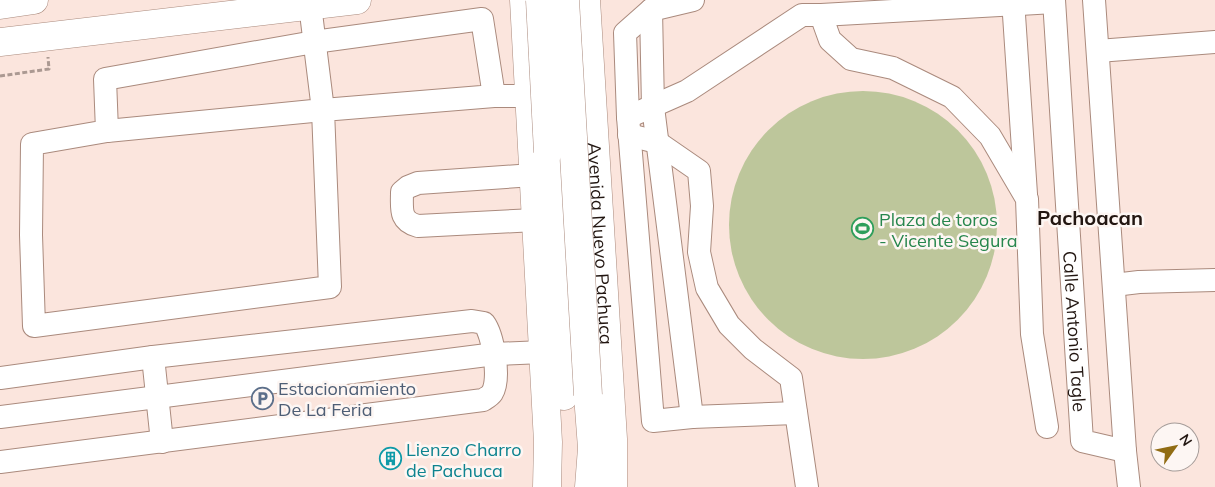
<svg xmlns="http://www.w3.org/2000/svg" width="1215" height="487" font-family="Mulish,sans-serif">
	<rect width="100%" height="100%" fill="#fbe5dd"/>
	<!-- green -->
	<circle fill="#bdc69b" cx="863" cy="225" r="134"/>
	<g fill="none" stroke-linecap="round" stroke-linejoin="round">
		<defs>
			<g id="minor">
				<polyline points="693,0 651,10 625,33 628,117 653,421 692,417 796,413"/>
				<polyline points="1013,0 1026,194"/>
				<path id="s1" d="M1054,0L1082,441L1125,451"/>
				<polyline points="1094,0 1125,451 1129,487"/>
				<polyline points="651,10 653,107 692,417"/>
				<polyline points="821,15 1054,2"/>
				<polyline points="1098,51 1215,42"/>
				<polyline points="494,96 482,19 314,42 105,79 107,131 32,144 31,235 34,326 330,287 323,110 494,96 529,96"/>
				<polyline points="628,117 687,91 802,15 821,15 830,40 851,59 893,68 952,97 990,136 1027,199 1032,334 1047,427"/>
				<polyline points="107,131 323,110 310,5"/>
				<polyline points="629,135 657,142 699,171 702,206 699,252 707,288 729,325 753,349 791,378 807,487"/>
				<path d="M533,175L418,183L408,187L402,192C402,209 399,221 418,226L535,220"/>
				<polyline points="1114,285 1139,282 1215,280"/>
				<polyline points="153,357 162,442"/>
				<path d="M0,378L153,357L472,321L484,323C493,335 501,379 492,393C490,396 486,398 483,400L0,462"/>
				<polyline points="0,417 495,354 543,352"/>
			</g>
			<g id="major">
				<polyline points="524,0 548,442 547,487"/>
				<path id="s2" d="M586,0L613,439V487"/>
				<polyline points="0,42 357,0"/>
				<polyline points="588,395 592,448 589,487"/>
			</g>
			<g id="highway">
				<polyline points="0,5 34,0"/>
				<polyline points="548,152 564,396"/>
			</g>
		</defs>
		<!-- minor casing -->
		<use href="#minor" stroke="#aa8a7d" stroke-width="24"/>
		<!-- major casing -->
		<use href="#major" stroke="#aa8a7d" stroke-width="29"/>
		<!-- highway casing -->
		<use href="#highway" stroke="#aa8a7d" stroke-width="29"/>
		<!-- path -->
		<polyline stroke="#ab9992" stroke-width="3" stroke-dasharray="5 2.5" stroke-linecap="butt" points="0,76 49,69 48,57"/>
		<!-- minor -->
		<use href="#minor" stroke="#fff" stroke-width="22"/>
		<!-- major -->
		<use href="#major" stroke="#fff" stroke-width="28"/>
		<!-- highway -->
		<use href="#highway" stroke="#fff" stroke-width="28"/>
		<defs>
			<g id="highway-bridge">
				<polyline points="540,0 548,152"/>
				<polyline points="565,0 588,395"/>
			</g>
		</defs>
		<!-- highway-bridge casing -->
		<use href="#highway-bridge" stroke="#aa8a7d" stroke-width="29" stroke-linecap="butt"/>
		<!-- highway-bridge -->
		<use href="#highway-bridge" stroke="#fff" stroke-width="28"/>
	</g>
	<!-- icons -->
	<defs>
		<symbol id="stadium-ring" viewBox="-11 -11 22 22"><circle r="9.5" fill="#fdf6f3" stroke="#2e9e5b" stroke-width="1.5"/><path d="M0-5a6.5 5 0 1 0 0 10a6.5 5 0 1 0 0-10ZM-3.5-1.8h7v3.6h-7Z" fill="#2e9e5b"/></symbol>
		<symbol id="parking-ring" viewBox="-11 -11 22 22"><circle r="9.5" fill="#fdf6f3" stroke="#5c6f8a" stroke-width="1.5"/><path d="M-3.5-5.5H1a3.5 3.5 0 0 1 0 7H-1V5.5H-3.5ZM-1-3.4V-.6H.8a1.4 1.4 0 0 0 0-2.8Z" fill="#5c6f8a"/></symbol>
		<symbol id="building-ring" viewBox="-11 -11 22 22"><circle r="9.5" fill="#fdf6f3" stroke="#0f9aa8" stroke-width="1.5"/><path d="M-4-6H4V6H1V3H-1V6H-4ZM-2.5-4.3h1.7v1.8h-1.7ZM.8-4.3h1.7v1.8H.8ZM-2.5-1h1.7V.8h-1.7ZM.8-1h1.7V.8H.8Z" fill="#0f9aa8"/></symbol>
	</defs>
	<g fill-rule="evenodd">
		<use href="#stadium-ring" x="850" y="216" width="25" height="25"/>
		<use href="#parking-ring" x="250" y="386" width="25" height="25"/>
		<use href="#building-ring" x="378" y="446" width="25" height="25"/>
	</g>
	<g text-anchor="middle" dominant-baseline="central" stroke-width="5" stroke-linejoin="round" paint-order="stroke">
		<!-- leisure labels -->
		<g font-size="18" fill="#27864d" stroke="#fdf6f3" text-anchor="start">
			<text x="879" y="219">Plaza de toros<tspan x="879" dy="21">- Vicente Segura</tspan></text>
		</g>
		<!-- street labels -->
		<g font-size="18" fill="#221611" stroke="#fdf6f3">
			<text stroke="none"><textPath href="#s2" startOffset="244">Avenida Nuevo Pachuca</textPath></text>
			<text stroke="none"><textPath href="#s1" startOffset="332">Calle Antonio Tagle</textPath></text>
		</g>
		<!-- service labels -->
		<g font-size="18" fill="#4e5e75" stroke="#fdf6f3" text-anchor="start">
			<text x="278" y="388">Estacionamiento<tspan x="278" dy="21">De La Feria</tspan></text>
		</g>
		<!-- culture labels -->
		<g font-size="18" fill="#0d838f" stroke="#fdf6f3" text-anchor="start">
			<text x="406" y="449">Lienzo Charro<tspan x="406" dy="21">de Pachuca</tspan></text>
		</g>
		<!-- quarter labels -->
		<g font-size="20" font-weight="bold" fill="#221611" stroke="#fdf6f3">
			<text x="1090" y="217">Pachoacan</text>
		</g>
	</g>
	<!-- north arrow -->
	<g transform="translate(1175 447) rotate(57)"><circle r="24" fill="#fdf6f3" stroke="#a59c99"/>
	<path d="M0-4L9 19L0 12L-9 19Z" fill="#916c13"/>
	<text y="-8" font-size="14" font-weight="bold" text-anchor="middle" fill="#221611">N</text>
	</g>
</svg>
